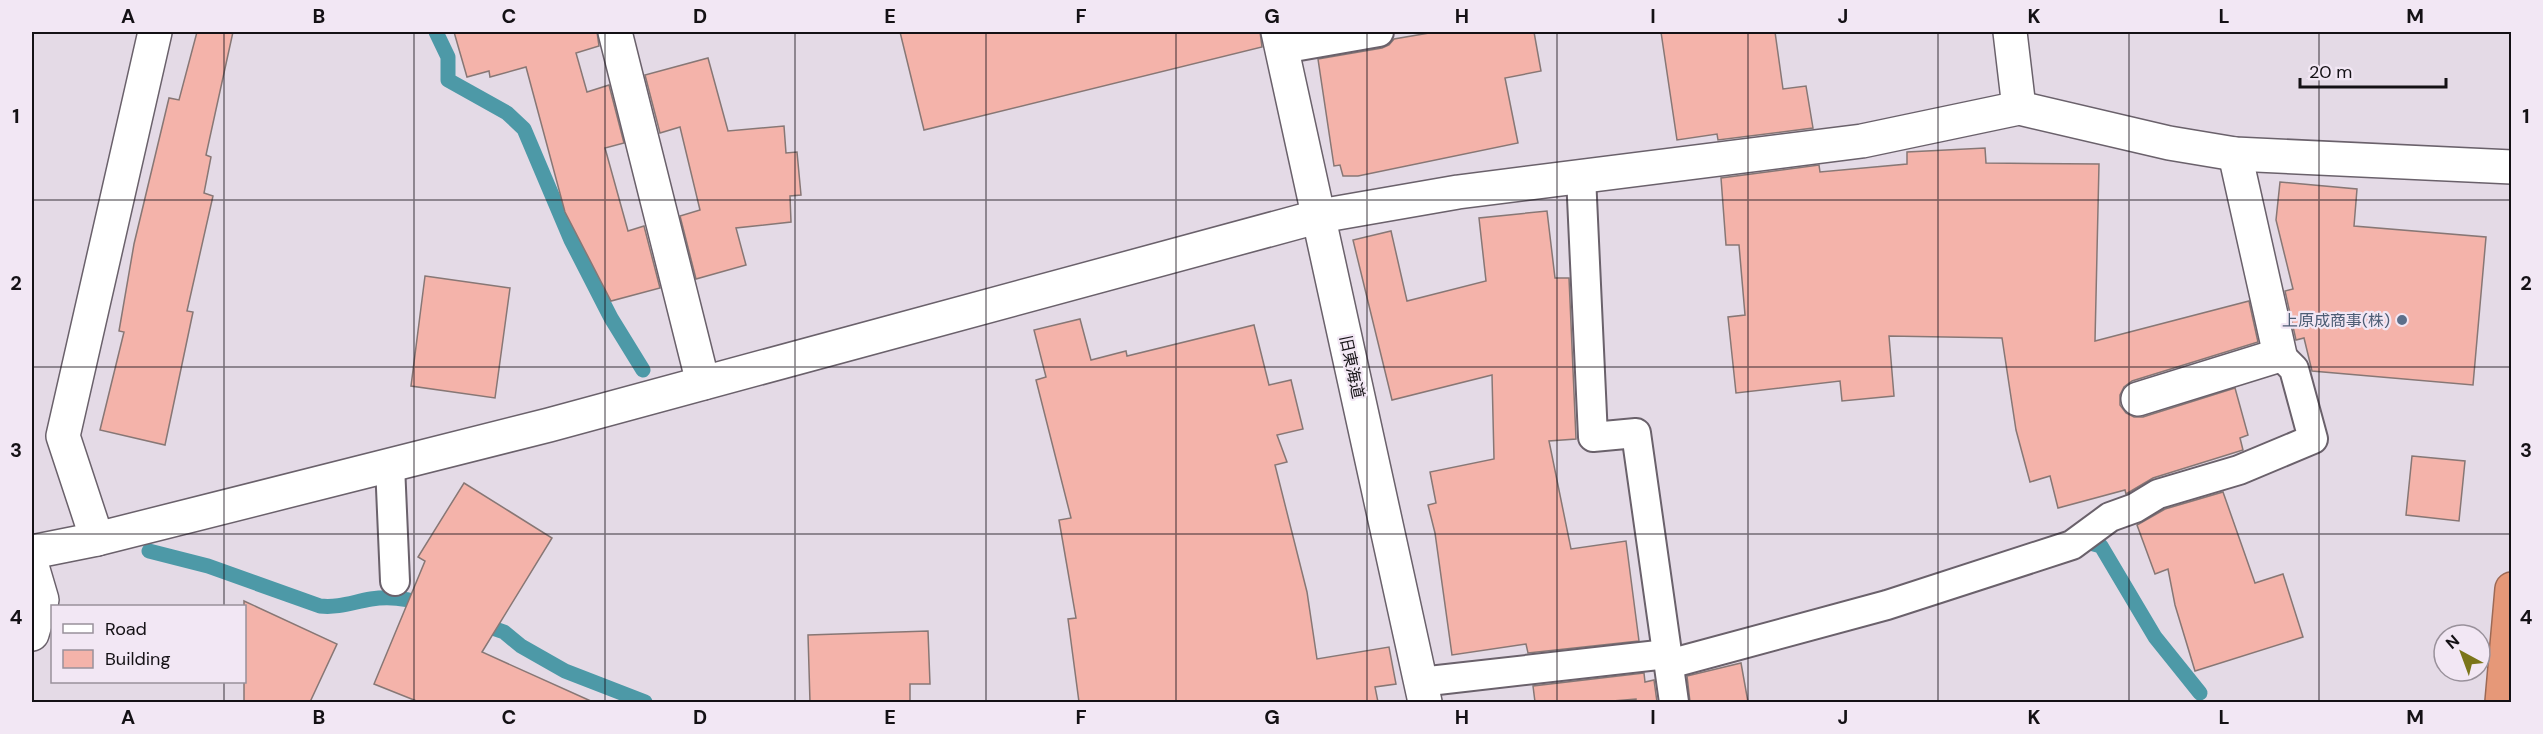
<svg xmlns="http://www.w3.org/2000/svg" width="2543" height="734" font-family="'DM Sans','Noto Sans JP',sans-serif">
	<rect width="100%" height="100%" fill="#e4dae6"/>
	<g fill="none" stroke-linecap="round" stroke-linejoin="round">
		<!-- stream -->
		<g stroke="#4d99a7" stroke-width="15">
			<polyline points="436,32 448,57 448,80 507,113 524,129 571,240 611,318 643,370"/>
			<polyline points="2079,540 2101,546 2155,637 2200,693"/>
			<path d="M149,551L208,566L320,606C339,608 353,602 371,599C390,596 410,599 427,605"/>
			<polyline points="478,623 504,632 521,646 565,671 645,702"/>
		</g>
	</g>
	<!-- building -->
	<g fill="#f4b3aa" stroke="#877775" stroke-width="1.5">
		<polygon points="197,32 233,32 206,155 211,157 204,193 213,196 187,311 193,312 165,445 100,430 124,332 119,331 134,244 169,98 179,100"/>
		<polygon points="454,32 597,32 599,46 576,53 587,92 609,85 624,143 605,148 628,231 644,226 660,288 611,301 565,212 526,67 490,77 489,71 467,77"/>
		<polygon points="900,32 1260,32 1262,47 924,130"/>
		<polygon points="1435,32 1534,32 1541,71 1505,78 1518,143 1358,176 1343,176 1340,165 1334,166 1318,59 1382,48 1389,45 1394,39"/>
		<polygon points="1661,32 1775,32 1783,89 1806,86 1813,128 1718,140 1717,134 1677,140"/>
		<polygon points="708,58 728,131 784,126 786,153 797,152 801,195 790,196 791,222 736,228 746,265 696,279 680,216 700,210 680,127 660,133 645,75"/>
		<polygon points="1985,148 1986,163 2099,164 2095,341 2249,301 2258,342 2132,381 2124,387 2120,395 2120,405 2126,413 2134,417 2143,417 2235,388 2248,435 2240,438 2243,450 2153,478 2126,494 2125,490 2058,508 2050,476 2030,482 2016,430 2002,338 1889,336 1894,396 1842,401 1840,381 1736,393 1728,317 1745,315 1739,245 1726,245 1721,178 1819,165 1820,172 1907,164 1907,152"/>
		<polygon points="2280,182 2357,189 2354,226 2486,237 2473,385 2312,371 2304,338 2296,340 2285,291 2293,289 2276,220"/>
		<polygon points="1547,211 1555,278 1569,278 1576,439 1549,441 1571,549 1626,541 1639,641 1528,653 1526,644 1452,655 1435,533 1428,505 1436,503 1430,472 1494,459 1492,375 1392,400 1353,240 1391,231 1407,301 1486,281 1479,218"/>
		<polygon points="425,276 510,288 495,398 411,386"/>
		<polygon points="1080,319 1091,360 1126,351 1127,356 1254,325 1269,385 1291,380 1303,429 1277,435 1287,462 1275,465 1307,592 1317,659 1389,647 1396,684 1375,687 1378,702 1079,702 1068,619 1076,618 1059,520 1071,518 1036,380 1046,377 1034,330"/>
		<polygon points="2412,456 2465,461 2459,521 2406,515"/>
		<polygon points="464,483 552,538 482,652 593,702 419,702 374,684 425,561 418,557"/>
		<polygon points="2223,492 2255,583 2283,574 2303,637 2195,671 2175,605 2168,569 2155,574 2137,525 2165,509"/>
		<polygon points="244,601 337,644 310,702 244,702"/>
		<polygon points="928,631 930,684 910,684 910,702 810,702 808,635"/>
		<polygon points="1741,663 1748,702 1690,702 1687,676"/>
		<polygon points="1644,673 1645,682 1654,680 1657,702 1636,702 1636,699 1600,702 1535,702 1533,686"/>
	</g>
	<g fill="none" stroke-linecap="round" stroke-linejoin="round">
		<defs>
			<g id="lane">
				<polyline points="1282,49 1379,32"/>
				<polyline points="1581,176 1593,437 1636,433 1674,702"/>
				<polyline points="390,465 395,581"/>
				<polyline points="1669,664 1887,605 2072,545 2110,517 2135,508 2158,494 2239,470 2313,439 2294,369 2280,355"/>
				<polyline points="1420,682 1667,654"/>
			</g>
			<g id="street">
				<polyline points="615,32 703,383"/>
				<polyline points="1278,32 1425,702"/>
				<polyline points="2010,32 2019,108"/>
				<polyline points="2138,399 2280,355 2235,154"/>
				<polyline points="97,539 63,436 155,32"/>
				<polyline points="32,552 97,539 549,425 1320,216 1458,192 1862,141 2019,108 2169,143 2235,154 2512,167"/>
				<polyline points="32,566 42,600 32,634"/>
			</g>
			<polyline id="highway" points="2502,702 2512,589"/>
		</defs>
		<!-- lane casing -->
		<use href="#lane" stroke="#6a616b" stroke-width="32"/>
		<!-- street casing -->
		<use href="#street" stroke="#6a616b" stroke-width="36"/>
		<!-- highway casing -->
		<use href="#highway" stroke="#9c6955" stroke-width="36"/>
		<!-- lane -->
		<use href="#lane" stroke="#fff" stroke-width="28"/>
		<!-- street -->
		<use href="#street" stroke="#fff" stroke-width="33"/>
		<!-- highway -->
		<use href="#highway" stroke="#e69878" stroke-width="33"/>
	</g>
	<!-- grid -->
	<path fill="none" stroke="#141115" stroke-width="1.5" stroke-opacity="0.55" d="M224,32V606M414,32V702M605,32V702M795,32V702M986,32V702M1176,32V702M1367,32V702M1557,32V702M1748,32V702M1938,32V702M2129,32V702M2319,32V702M32,200H2512M32,367H2512M32,534H2512M224,682V702"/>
	<!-- markers -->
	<circle fill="#5c6f8a" stroke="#f2e7f4" stroke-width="2" cx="2402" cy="320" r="6"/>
	<g text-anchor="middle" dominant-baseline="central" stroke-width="4.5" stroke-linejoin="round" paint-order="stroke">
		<!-- service labels -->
		<g font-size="16" fill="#4e5e75" stroke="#f2e7f4" text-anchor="end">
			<text x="2390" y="320">上原成商事(株)</text>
		</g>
		<!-- street labels -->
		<g font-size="16" fill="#141115" stroke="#f2e7f4">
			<text transform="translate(1352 367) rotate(78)">旧東海道</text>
		</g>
	</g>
	<!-- border -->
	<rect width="2543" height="734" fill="none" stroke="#f2e7f4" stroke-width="66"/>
	<!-- legend -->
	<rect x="51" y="605" width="195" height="78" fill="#f2e7f4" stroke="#99919b" stroke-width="1.5"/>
	<rect x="63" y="624" width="30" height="9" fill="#ffffff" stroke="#99919b" stroke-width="1.5"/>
	<text x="105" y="635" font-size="18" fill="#141115">Road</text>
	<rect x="63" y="650" width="30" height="18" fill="#f4b3aa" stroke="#99919b" stroke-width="1.5"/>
	<text x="105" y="665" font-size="18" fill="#141115">Building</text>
	<!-- north arrow -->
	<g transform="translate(2462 653) rotate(319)"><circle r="28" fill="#f2e7f4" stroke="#99919b" stroke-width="1.5"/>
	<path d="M0-4.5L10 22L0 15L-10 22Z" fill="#7b7519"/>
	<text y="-9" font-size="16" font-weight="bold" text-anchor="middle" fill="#141115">N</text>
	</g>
	<!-- scale -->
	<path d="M2300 78v9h146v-9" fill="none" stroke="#141115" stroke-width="3"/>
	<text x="2309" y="78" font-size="18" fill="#141115" stroke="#f2e7f4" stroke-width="4.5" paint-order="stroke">20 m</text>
	<rect x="33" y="33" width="2477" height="668" fill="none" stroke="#141115" stroke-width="2"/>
	<g font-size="20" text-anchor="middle" font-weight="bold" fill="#141115">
		<text x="128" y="23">A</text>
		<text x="319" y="23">B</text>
		<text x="509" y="23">C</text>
		<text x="700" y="23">D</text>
		<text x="890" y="23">E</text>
		<text x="1081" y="23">F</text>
		<text x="1272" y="23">G</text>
		<text x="1462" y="23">H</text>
		<text x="1653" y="23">I</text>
		<text x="1843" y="23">J</text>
		<text x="2034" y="23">K</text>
		<text x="2224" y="23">L</text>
		<text x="2415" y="23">M</text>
		<text x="16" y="123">1</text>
		<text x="2526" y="123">1</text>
		<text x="16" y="290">2</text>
		<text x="2526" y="290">2</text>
		<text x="16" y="457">3</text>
		<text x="2526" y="457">3</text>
		<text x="16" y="624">4</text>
		<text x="2526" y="624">4</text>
		<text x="128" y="724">A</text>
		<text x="319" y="724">B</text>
		<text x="509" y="724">C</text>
		<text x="700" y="724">D</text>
		<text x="890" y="724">E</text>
		<text x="1081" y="724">F</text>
		<text x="1272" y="724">G</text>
		<text x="1462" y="724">H</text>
		<text x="1653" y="724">I</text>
		<text x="1843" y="724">J</text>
		<text x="2034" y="724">K</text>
		<text x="2224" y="724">L</text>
		<text x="2415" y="724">M</text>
	</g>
</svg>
